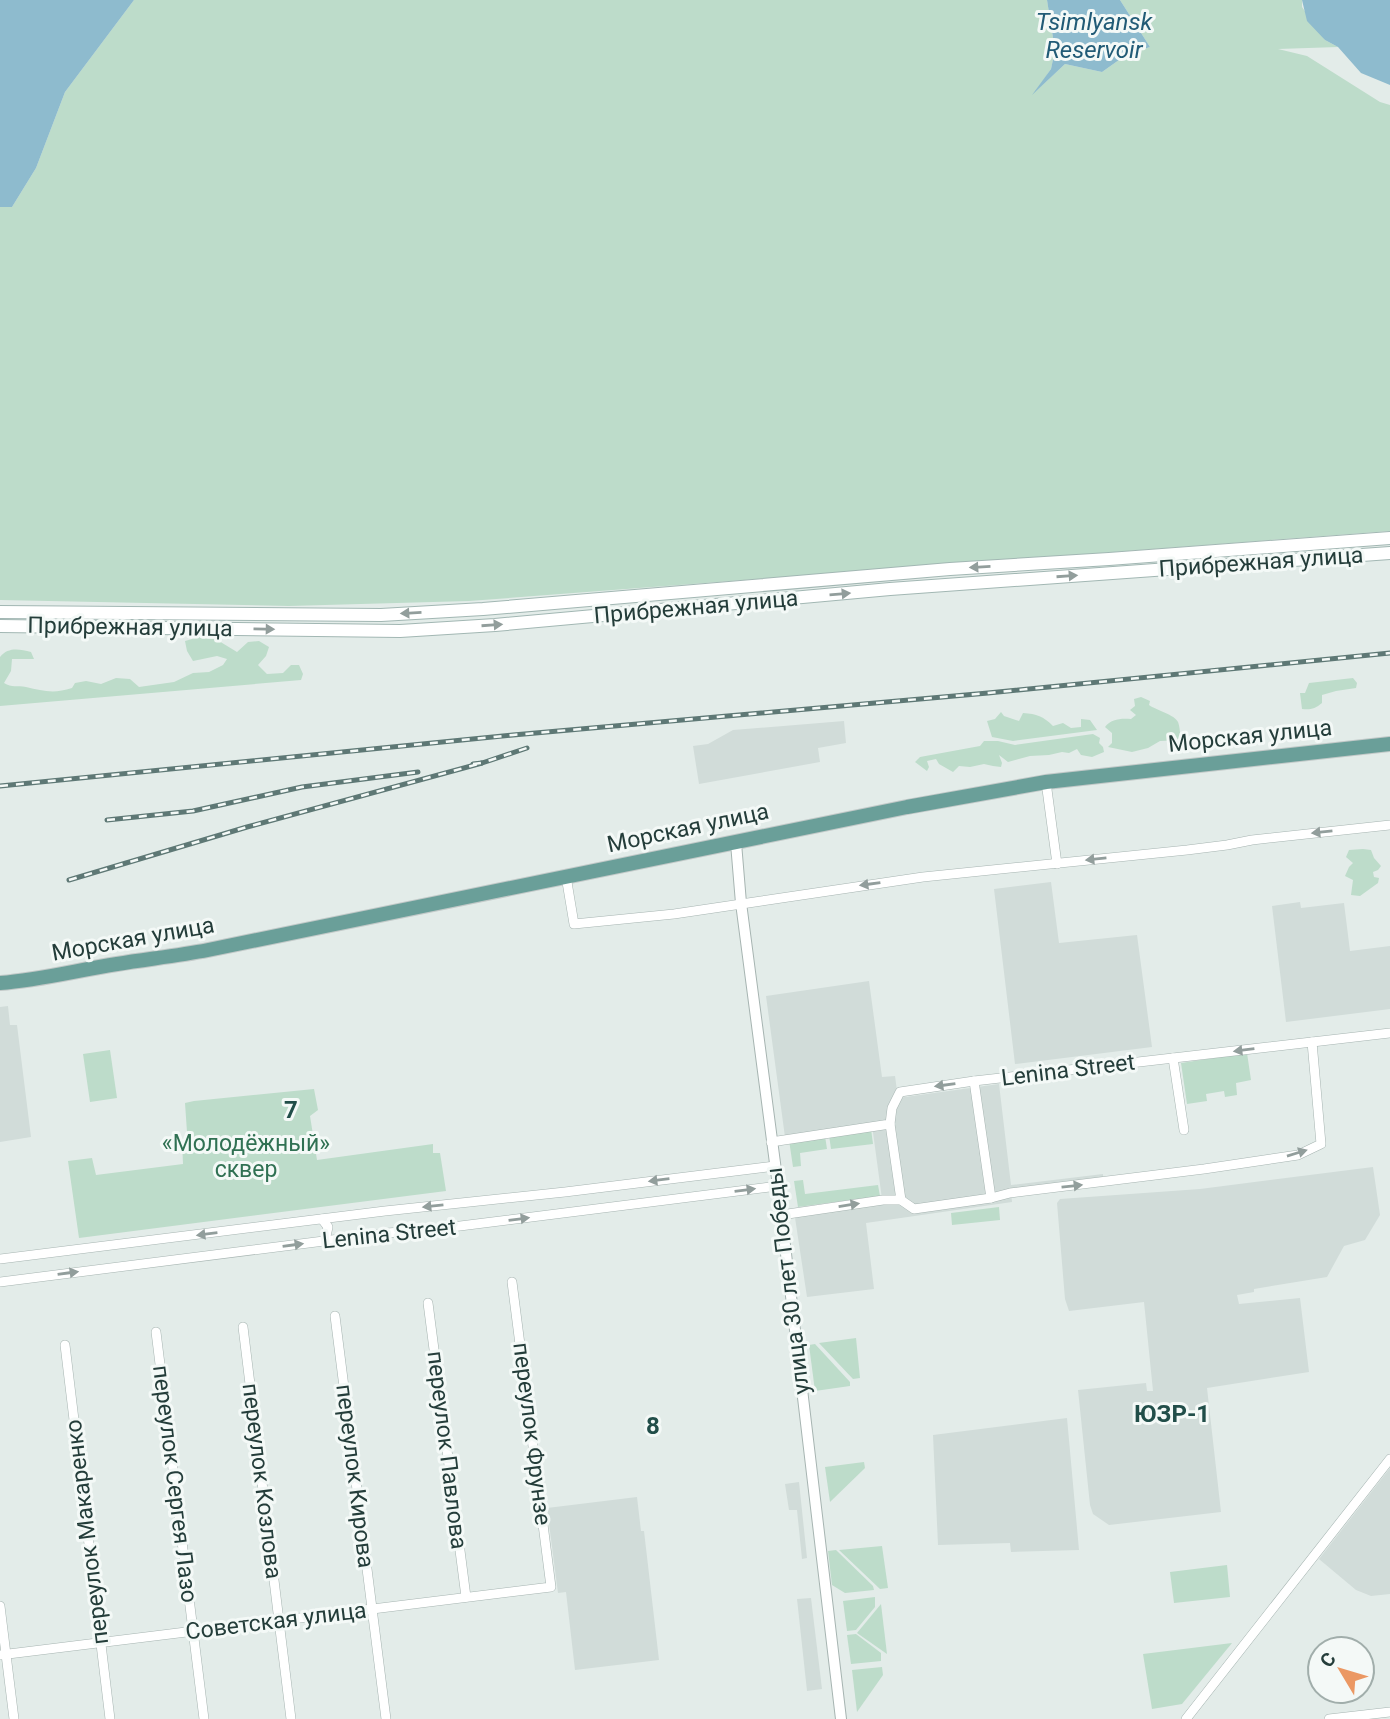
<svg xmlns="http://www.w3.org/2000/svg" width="1390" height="1719" font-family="Roboto,sans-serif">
	<rect width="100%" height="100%" fill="#e3ece9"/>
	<!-- built -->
	<g fill="#d1dcd9">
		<polygon points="844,721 846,743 818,748 820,762 699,784 693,746 708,744 733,730"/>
		<polygon points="1051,882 1059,943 1137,935 1152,1047 1015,1064 994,889"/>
		<polygon points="1300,902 1301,908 1344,903 1350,951 1390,946 1390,1009 1286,1022 1272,906"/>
		<polygon points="869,981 882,1077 895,1076 898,1098 999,1084 1011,1185 1103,1174 1103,1181 1011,1192 1012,1202 866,1223 874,1289 807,1297 794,1211 882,1199 872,1125 785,1137 766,996"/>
		<polygon points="8,1006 10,1025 17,1025 31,1137 0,1142 0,1007"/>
		<polygon points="1373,1167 1380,1215 1365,1240 1344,1246 1327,1277 1254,1289 1254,1292 1237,1295 1239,1304 1300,1298 1309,1372 1207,1388 1221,1512 1109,1525 1093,1514 1090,1505 1078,1390 1146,1383 1147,1391 1153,1391 1144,1302 1069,1311 1065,1299 1057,1203 1060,1199 1200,1189"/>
		<polygon points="1067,1418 1079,1550 1011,1552 1010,1543 938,1545 933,1435"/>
		<polygon points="1390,1468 1390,1594 1371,1596 1356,1590 1319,1559"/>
		<polygon points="799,1482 807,1558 802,1559 797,1510 789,1510 785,1484"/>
		<polygon points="637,1497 641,1531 644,1531 659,1660 575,1670 566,1592 558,1593 547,1508"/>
		<polygon points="811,1598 822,1689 807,1691 797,1599"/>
	</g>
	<!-- green -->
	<g fill="#bddcca">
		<polygon points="134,0 1047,0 1055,50 1051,69 1036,91 1065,64 1102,72 1126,55 1150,47 1120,0 1302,0 1302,7 1325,40 1338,47 1278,49 1307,56 1380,102 1390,105 1390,531 469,601 289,606 0,600 0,207 12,207 36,168 65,92"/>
		<path d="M199,637L214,638L237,652L248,642L259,641L269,647L266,656L258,665L267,674L283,673L291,665H299L303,674L301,680L0,706V657C8,647 19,649 31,652L34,659H12L11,671L4,683C12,688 17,685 26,687C43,691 54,694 72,688L75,683L86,681L101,684L116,678L130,679L139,687L174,682L193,673L209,672L223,665L227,659L217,656L193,661L187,651L185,641Z"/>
		<path d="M1353,678L1357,683L1356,688L1336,691L1322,695V703C1315,709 1310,710 1302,709L1300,693H1305L1309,683Z"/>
		<path d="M1141,697L1150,701L1149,705C1156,710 1175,715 1178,722C1180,727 1180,735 1181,740L1160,741L1148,748L1132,752L1108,747L1112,743V733L1105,727C1111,719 1121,718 1131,719L1136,715L1130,710L1135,706L1134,699Z"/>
		<path d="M1001,712L1004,716L1019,721L1023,713C1037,714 1043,716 1053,726L1063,723L1071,728L1081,727V719L1090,720L1097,730L1013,741L992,737L987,721L995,719Z"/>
		<polygon points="1093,734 1100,738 1099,743 1103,747 1104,752 1092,757 1081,755 1077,749 1069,753 1062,752 1049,755 1030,756 1008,762 999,755 1002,763 1001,767 993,766 984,764 970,767 959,766 953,772 939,764 936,759 927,761 929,767 927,771 915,762 920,757 980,746 984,741 998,741 1015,745"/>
		<polygon points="1363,849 1371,850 1374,858 1381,866 1378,870 1373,872 1374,877 1379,878 1378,883 1360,896 1351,895 1353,880 1345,876 1349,867 1353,863 1346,857 1349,850"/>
		<polygon points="110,1050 117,1098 90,1102 83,1054"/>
		<polygon points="1247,1053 1251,1080 1236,1083 1237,1095 1225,1097 1224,1091 1206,1094 1207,1101 1187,1104 1181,1063"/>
		<polygon points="314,1089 318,1110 310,1116 317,1160 433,1144 433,1153 440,1153 446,1191 79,1238 68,1161 92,1158 96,1175 183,1164 182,1141 187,1132 185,1103 194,1101"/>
		<polygon points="871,1129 873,1144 831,1149 829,1135"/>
		<polygon points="825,1136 827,1149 800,1153 801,1166 793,1167 789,1140"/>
		<polygon points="803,1180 805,1194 878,1185 880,1196 798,1207 794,1181"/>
		<polygon points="999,1207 1000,1220 952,1225 951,1213"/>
		<polygon points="856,1338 860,1378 853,1379 819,1343"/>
		<polygon points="815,1344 850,1382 850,1386 815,1391 809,1345"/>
		<polygon points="864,1462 865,1468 830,1502 825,1467"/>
		<polygon points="882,1546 888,1588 880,1589 839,1550"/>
		<polygon points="836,1550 873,1586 874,1590 845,1593 832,1585 828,1551"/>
		<polygon points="1227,1565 1230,1597 1174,1603 1170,1572"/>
		<polygon points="875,1597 875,1607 856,1630 847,1631 843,1601"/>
		<polygon points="881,1604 887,1654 857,1633"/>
		<polygon points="856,1634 881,1653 881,1661 851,1664 847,1635"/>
		<polygon points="1232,1643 1182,1704 1152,1709 1143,1654"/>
		<polygon points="882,1667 883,1675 857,1712 852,1670"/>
	</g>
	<!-- water -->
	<g fill="#8ebbce">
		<polygon points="0,0 134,0 65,92 36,168 12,207 0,207"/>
		<polygon points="1047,0 1120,0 1150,47 1126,55 1102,72 1065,64 1032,95 1051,69 1055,50"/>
		<polygon points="1302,0 1390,0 1390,85 1361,73 1338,47 1325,40 1307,21"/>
	</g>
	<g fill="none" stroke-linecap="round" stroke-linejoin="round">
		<defs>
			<g id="minor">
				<polyline points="1046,782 1057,864"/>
				<polyline points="566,876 574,924 674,914 923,877 1187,850 1227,845 1252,840 1390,825"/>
				<polyline points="1173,1058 1184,1130"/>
				<polyline points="974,1081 991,1198"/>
				<polyline points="890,1124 901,1200"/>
				<polyline points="771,1142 890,1124 892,1108 900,1092 974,1081 1390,1033"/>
				<polyline points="781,1215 883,1200 901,1200 914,1209 991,1198 1010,1193 1204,1169 1298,1155 1321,1144 1312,1042"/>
				<polyline points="322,1219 328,1227 325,1241"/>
				<polyline points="0,1259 385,1211 565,1192 775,1166"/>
				<polyline points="0,1282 387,1233 428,1230 778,1186"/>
				<polyline points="428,1303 466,1597"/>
				<polyline points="335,1316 386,1719"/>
				<polyline points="243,1327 291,1719"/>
				<polyline points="156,1332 204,1719"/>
				<polyline points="65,1345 110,1719"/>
				<polyline points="0,1606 14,1719"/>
				<polyline points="0,1655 551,1587 512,1282"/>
				<polyline points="1186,1719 1390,1459"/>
				<polyline points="1329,1719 1390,1712"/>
			</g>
			<polyline id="tertiary" points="736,843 741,903 778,1186 841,1719"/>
			<g id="secondary">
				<polyline points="0,612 381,615 483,609 950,569 1109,559 1390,538"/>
				<polyline points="0,626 400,631 495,625 890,589 1390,553"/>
			</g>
			<path id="primary" d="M0,983C40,980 78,970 117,964C147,959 177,956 208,950L907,807L1046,782L1390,744"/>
		</defs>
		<!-- minor casing -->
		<use href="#minor" stroke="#a6b4b1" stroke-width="10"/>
		<!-- tertiary casing -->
		<use href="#tertiary" stroke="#a6b4b1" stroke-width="12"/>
		<!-- secondary casing -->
		<use href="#secondary" stroke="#a2b7b3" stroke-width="14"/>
		<!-- primary casing -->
		<use href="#primary" stroke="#c2c9c8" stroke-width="16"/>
		<!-- minor -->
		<use href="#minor" stroke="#fff" stroke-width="9"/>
		<!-- tertiary -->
		<use href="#tertiary" stroke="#fff" stroke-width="10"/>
		<!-- secondary -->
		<use href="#secondary" stroke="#fff" stroke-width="12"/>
		<!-- primary -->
		<use href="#primary" stroke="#6a9f99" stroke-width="14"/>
		<defs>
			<g id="rail">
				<polyline points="473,764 482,763 527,748"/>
				<polyline points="0,786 513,735 988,693 1390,653"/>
				<polyline points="107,820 193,811 302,787 418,772"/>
				<polyline points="69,880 247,827 482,763"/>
			</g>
		</defs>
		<!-- rail casing -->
		<use href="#rail" stroke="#5e7875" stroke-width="5"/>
		<!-- rail -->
		<use href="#rail" stroke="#f4f9f7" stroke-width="2.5" stroke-dasharray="8" stroke-linecap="butt"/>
	</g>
	<!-- one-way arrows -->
	<defs><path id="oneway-solid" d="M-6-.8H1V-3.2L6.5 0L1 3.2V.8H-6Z" transform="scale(1.75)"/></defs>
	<g fill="#929e9c">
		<use href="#oneway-solid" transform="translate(980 567) rotate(177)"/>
		<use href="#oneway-solid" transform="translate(1067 576) rotate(-4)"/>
		<use href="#oneway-solid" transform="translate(840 594) rotate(-5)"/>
		<use href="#oneway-solid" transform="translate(411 613) rotate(177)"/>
		<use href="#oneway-solid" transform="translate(492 625) rotate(-4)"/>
		<use href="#oneway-solid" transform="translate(264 629) rotate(1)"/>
		<use href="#oneway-solid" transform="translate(1322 832) rotate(174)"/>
		<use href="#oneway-solid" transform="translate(1096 859) rotate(174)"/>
		<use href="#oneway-solid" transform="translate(870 884) rotate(172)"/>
		<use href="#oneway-solid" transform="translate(1244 1050) rotate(173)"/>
		<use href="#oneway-solid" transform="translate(945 1085) rotate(172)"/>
		<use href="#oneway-solid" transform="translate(1297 1153) rotate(-17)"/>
		<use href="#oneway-solid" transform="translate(659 1180) rotate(173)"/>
		<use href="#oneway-solid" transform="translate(1072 1186) rotate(-6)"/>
		<use href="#oneway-solid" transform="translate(745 1190) rotate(-7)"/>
		<use href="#oneway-solid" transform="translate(849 1205) rotate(-9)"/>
		<use href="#oneway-solid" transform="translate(433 1206) rotate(174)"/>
		<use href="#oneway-solid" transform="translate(519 1219) rotate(-7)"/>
		<use href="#oneway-solid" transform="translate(207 1234) rotate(173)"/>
		<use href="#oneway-solid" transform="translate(293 1245) rotate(-8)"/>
		<use href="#oneway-solid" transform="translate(68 1273) rotate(-8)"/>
	</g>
	<g text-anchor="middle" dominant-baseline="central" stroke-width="6" stroke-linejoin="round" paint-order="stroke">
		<!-- street labels -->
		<g font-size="23" fill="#243d3a" stroke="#f4f9f7">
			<text transform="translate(1261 562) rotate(-4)">Прибрежная улица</text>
			<text transform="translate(696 607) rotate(-5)">Прибрежная улица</text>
			<text transform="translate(130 627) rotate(1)">Прибрежная улица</text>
			<text transform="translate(1250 736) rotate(-6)">Морская улица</text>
			<text transform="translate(688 828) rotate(-12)">Морская улица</text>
			<text transform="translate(133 939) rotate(-10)">Морская улица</text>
			<text transform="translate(1068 1070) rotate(-7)">Lenina Street</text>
			<text transform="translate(389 1234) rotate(-6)">Lenina Street</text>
			<text transform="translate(788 1281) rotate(-97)">улица 30 лет Победы</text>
			<text transform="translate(532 1434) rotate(83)">переулок Фрунзе</text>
			<text transform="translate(447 1450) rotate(83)">переулок Павлова</text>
			<text transform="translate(355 1476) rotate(83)">переулок Кирова</text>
			<text transform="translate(262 1481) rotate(83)">переулок Козлова</text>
			<text transform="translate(175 1484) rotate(83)">переулок Сергея Лазо</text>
			<text transform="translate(87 1532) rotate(-97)">переулок Макаренко</text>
			<text transform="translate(276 1621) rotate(-7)">Советская улица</text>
		</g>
		<!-- park labels -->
		<g font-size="23" fill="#307153" stroke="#f4f9f7">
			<text x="246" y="1143">«Молодёжный»<tspan x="246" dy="26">сквер</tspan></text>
		</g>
		<!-- water labels -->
		<g font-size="24" font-style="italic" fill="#215b76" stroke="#f4f9f7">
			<text x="1094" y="22">Tsimlyansk<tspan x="1094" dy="28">Reservoir</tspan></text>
		</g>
		<!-- neighbourhood labels -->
		<g font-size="24" font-weight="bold" fill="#214e49" stroke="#f4f9f7">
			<text x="291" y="1110">7</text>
			<text x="1172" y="1414">ЮЗР-1</text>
			<text x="653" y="1426">8</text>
		</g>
	</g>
	<!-- north arrow -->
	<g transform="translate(1341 1670) rotate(308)"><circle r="33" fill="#f4f9f7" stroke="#a1aeab" stroke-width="2"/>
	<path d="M0-5L12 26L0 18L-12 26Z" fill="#eb9863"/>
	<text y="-10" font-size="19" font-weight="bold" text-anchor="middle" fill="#243d3a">С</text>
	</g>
</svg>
